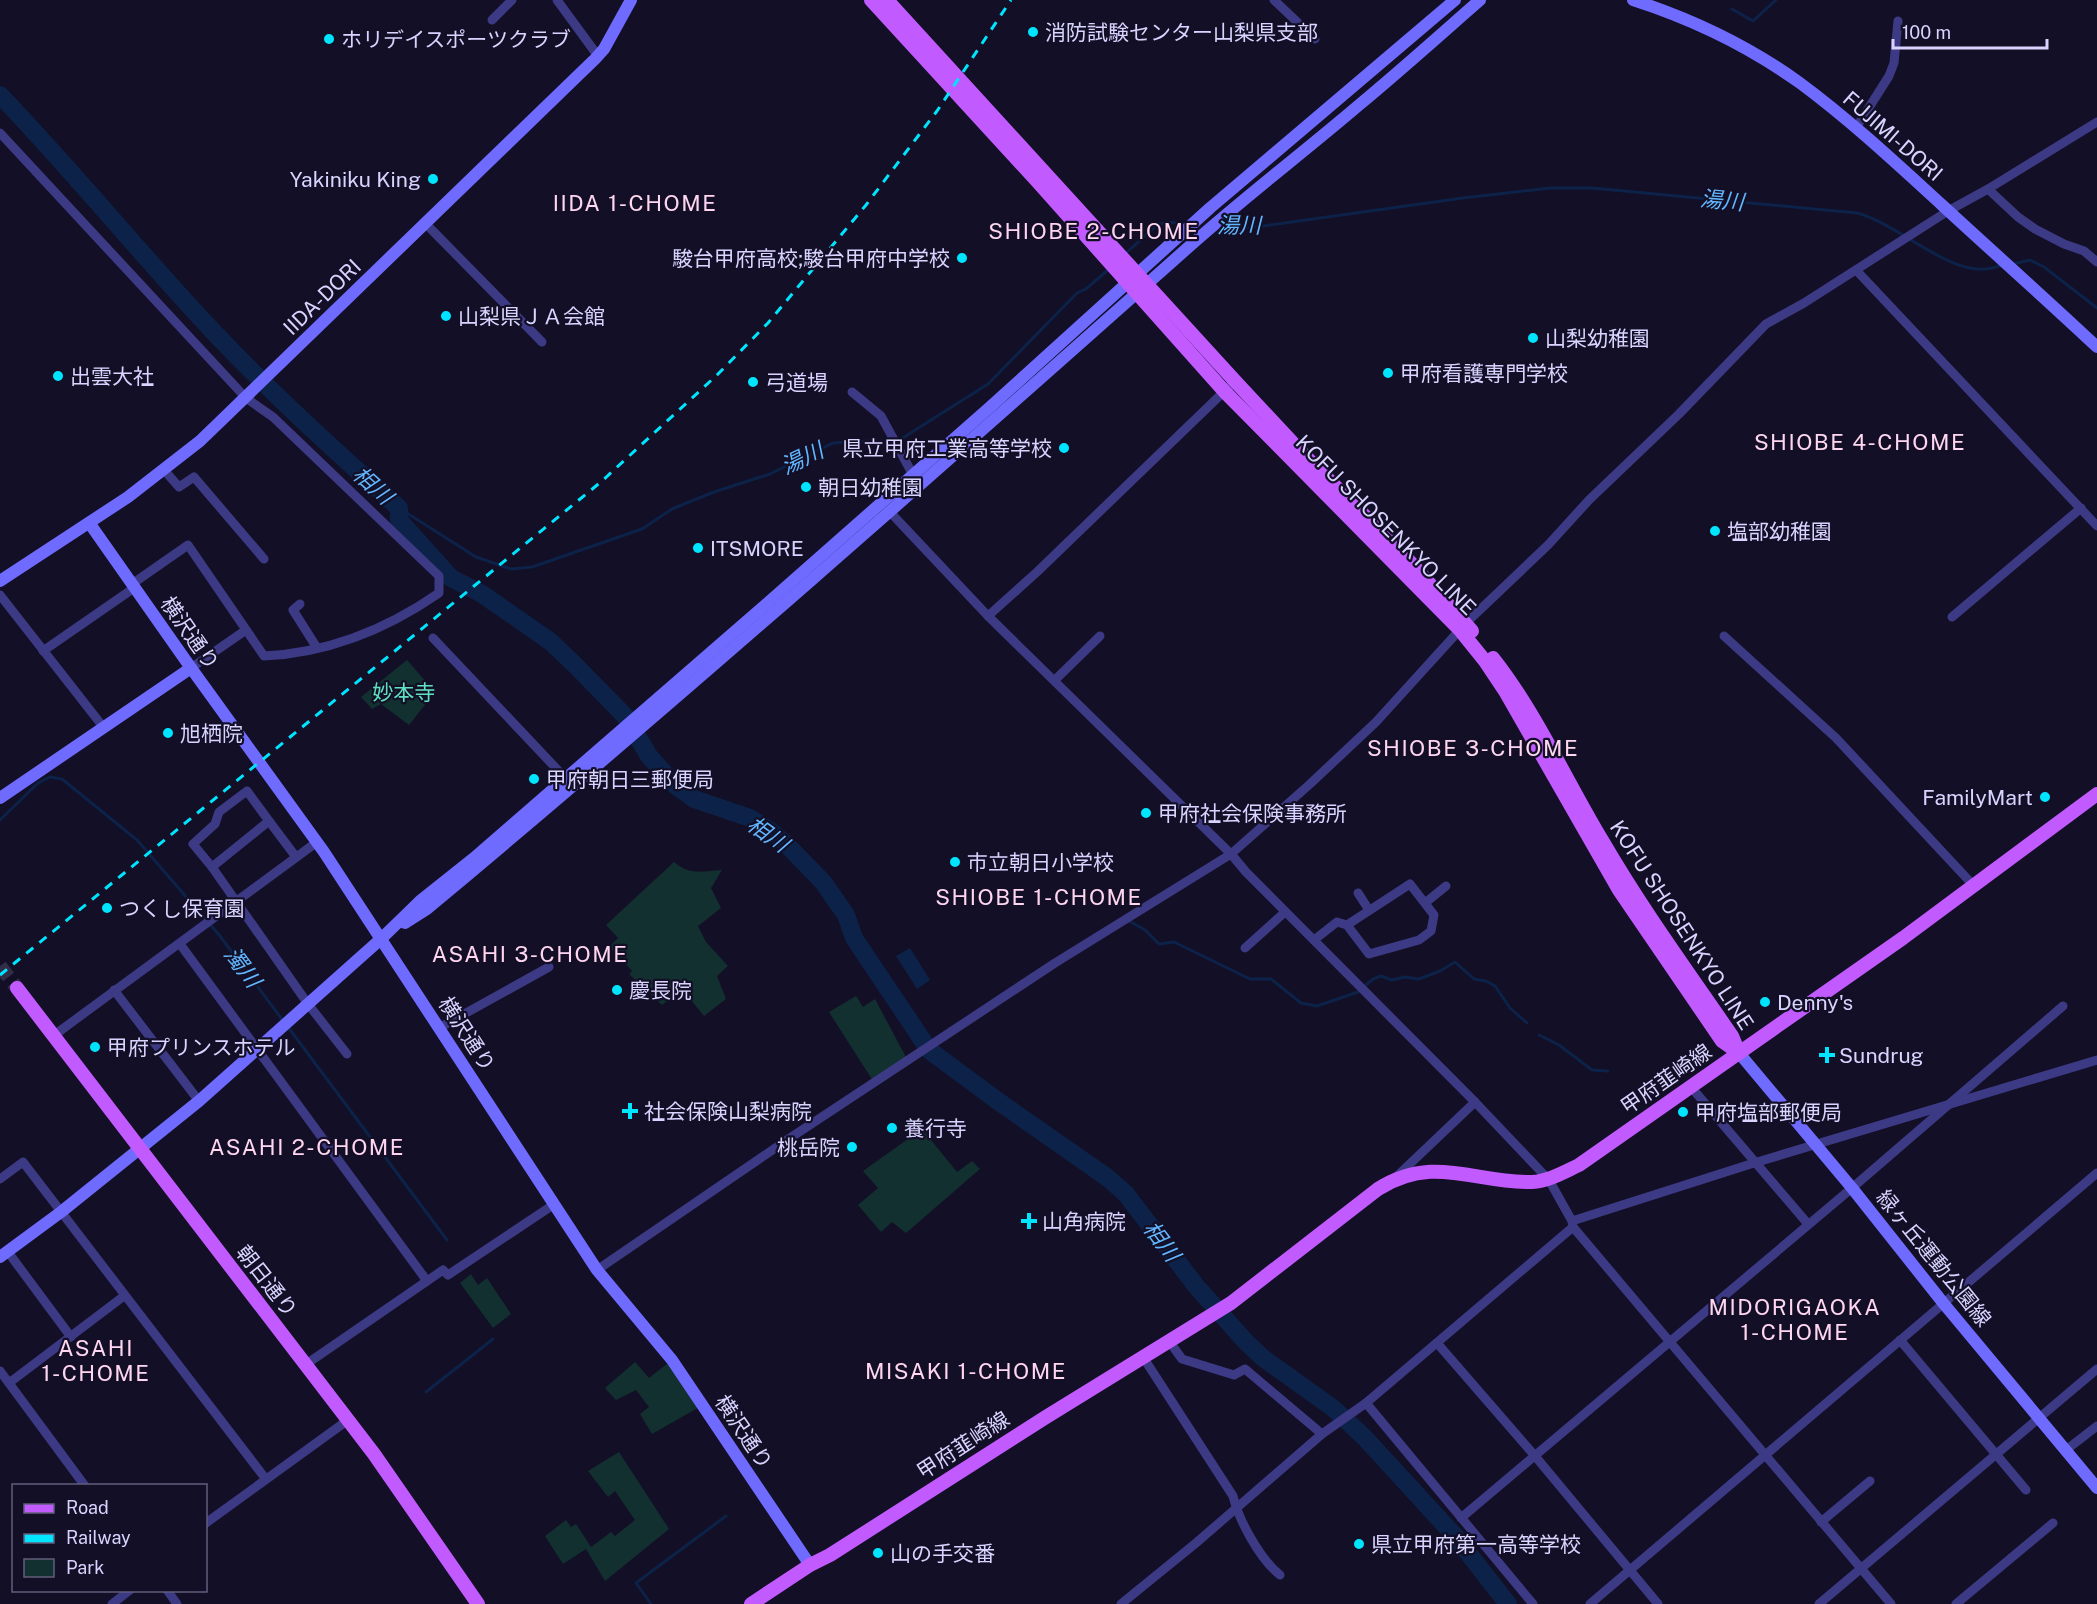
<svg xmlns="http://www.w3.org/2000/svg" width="2097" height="1604" font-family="'Public Sans','Noto Sans JP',sans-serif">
	<rect width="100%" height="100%" fill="#130f26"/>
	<!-- green -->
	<g fill="#12302f">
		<polygon points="407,660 435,692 409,725 381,704 372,709 361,697"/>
		<path d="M674,862C691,876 702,871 722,870L711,888L721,908L698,926L706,942L728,966L717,976L726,999L704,1016L682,989L662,1005L629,974L632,971L626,964L628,963L623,957L621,959L609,947L618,938L606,925Z"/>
		<polygon points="856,996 863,1007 875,999 908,1061 875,1084 829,1012"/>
		<polygon points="922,1129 957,1172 972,1161 980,1169 906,1233 892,1222 881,1232 858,1205 878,1188 863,1171"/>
		<polygon points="471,1274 478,1285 487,1278 511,1314 493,1328 460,1283"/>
		<polygon points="672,1360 703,1405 652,1434 640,1414 649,1407 636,1390 616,1400 605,1388 635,1362 649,1378"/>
		<polygon points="619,1452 669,1529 605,1581 586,1549 563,1564 545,1536 566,1520 571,1527 576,1524 591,1547 611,1532 615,1536 635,1520 615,1491 608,1497 588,1471"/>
	</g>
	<!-- water -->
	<polygon fill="#0c2248" points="910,948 930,980 917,989 896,956"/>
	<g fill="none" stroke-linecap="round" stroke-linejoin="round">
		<!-- stream -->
		<g stroke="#0c2248" stroke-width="3">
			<polyline points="1732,9 1753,21 1776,0"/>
			<path d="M1218,226L1249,228L1463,198L1550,188H1592L1857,213C1898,224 1945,272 1985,269C1991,269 1997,266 2003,265"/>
			<polyline points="1125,254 1157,225 1167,222 1187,224"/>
			<polyline points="2013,264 2030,260 2044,267 2097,308"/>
			<polyline points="399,508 476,557 511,569 532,567 642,529 672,509 714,492 770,474 833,443 870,441 885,442 901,439 988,384 1077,293 1086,289 1109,269"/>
			<polyline points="0,820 38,783 50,777 62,779 137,840 220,936 284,1022"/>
			<polyline points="1131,922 1145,930 1159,944 1174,942 1250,979 1271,979 1301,1003 1317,1006 1358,992"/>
			<polyline points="1366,985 1373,979 1381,976 1392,980 1405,977 1419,979 1440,971 1455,962 1474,979 1486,981 1495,986 1510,1008 1527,1023"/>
			<polyline points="288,1027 447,1240"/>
			<polyline points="1539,1035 1559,1045 1592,1070 1608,1071"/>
			<polyline points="426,1392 493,1339"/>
			<polyline points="651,1604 636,1583 726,1516"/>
		</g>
		<!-- river -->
		<path stroke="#0c2248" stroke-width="18" d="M0,95C72,170 137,250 208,326C268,390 333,449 399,508V520L451,578L482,594L551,642L575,665L625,716L649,756L676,786L694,799L750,818L772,832L787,845L823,882L846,915L854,938L929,1050L995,1099L1108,1178L1126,1194L1196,1286L1246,1342L1263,1358L1333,1408L1365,1438L1454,1535L1508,1604"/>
		<!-- primary-tunnel -->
		<polyline stroke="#312d47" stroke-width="14" stroke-dasharray="14 7" stroke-linecap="butt" points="0,966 17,988"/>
		<!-- street -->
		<g stroke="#3d3a85" stroke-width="9">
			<polyline points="557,0 598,56"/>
			<polyline points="1274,0 1315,39"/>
			<polyline points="492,20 512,0"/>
			<polyline points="1856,128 1889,76 1894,63 1898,21"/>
			<path d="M0,133L246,398L273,417L439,576V593C387,629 327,653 264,656L188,545L132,584"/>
			<polyline points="1988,189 2018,217 2035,229 2064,244 2084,251 2097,262"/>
			<polyline points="426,224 542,342"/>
			<polyline points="1856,270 2097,526"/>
			<polyline points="852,392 881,416 913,475"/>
			<polyline points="164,470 179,487 194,477 264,559"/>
			<polyline points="889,511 988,616 1231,854 1246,872 1475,1102 1549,1180 1572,1221 1573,1227 1891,1604"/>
			<polyline points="0,595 104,728"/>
			<polyline points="300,604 293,610 317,648"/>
			<polyline points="988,616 1037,572 1235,381"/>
			<polyline points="1952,617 2081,508"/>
			<polyline points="1724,636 1836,738 1974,886"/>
			<polyline points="433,638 569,782"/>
			<polyline points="43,651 134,588"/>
			<polyline points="191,668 246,630"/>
			<polyline points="1055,680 1100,636"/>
			<polyline points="269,821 247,791 219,812 215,824 193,844 212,867 308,1004 347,1054"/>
			<polyline points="212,867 269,821 296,857"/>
			<polyline points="1358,893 1369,910"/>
			<polyline points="1425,903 1446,886"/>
			<polyline points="1314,940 1337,922 1347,925 1410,884 1434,915 1431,931 1419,940 1369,954 1347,925"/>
			<polyline points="180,944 427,1281"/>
			<polyline points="1245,948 1285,912"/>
			<polyline points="114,990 199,1101"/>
			<polyline points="439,1028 549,967"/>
			<polyline points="53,1036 317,842"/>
			<polyline points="1691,1087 1808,1224"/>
			<polyline points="0,1179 23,1162 265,1478"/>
			<polyline points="1394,1179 1475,1102"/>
			<polyline points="1572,1221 1754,1163 2097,1060"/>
			<polyline points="8,1252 71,1337"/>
			<polyline points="597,1270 787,1140 1055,963 1231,854 1310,784 1376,722 1466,623 1548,545 1589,500 1679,414 1766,324 1804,303 1948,211 1988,189 2097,122"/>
			<polyline points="1900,1340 2026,1490"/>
			<polyline points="1169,1341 1182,1359 1234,1375 1245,1369 1322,1434"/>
			<polyline points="1437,1343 1535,1456 1658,1604"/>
			<path d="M1143,1357L1233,1496C1239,1521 1260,1559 1280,1575"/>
			<polyline points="305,1365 443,1270 448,1275 553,1205"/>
			<polyline points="0,1371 85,1486"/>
			<polyline points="9,1383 124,1296"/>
			<polyline points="1366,1403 1533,1604"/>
			<polyline points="2066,1450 2097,1426"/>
			<polyline points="1461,1518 1852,1188 2063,1006"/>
			<polyline points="1821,1522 1870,1481"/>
			<polyline points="206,1523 348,1420"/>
			<polyline points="167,1590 177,1604"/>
			<polyline points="112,1604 130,1590"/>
			<polyline points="1121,1604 1196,1543 1322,1434 1366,1403 1573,1227"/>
			<polyline points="1590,1604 2097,1173"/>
			<polyline points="1819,1604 2097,1369"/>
			<polyline points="1956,1604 2053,1523"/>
		</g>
		<!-- secondary -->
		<g stroke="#6f6bff" stroke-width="12">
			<path d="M1633,0C1692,19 1750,47 1800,83C1850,120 1896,163 1942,205C1994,253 2046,299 2097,347"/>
			<polyline points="90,524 191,668 324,852 597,1270 672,1360 810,1565"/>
			<polyline points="0,581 128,497 200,441 595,59 604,49 631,0"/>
			<polyline points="0,798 191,668"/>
			<path d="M405,923L427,909C687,692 940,468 1192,244C1246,196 1304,152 1359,105C1400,71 1440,35 1480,0"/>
			<polyline points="1739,1053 1852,1188 1944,1304 2097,1488"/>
			<polyline points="0,1257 61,1212 199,1101 382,938 420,901 474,858 763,607 989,408 1210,208 1455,0"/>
		</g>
		<!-- primary -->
		<g stroke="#c25bff" stroke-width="14">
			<polyline points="871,0 1037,181 1225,392 1460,630 1485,661 1505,691 1619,890 1722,1041 1739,1053"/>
			<polyline points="887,0 1235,381 1305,456 1402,553 1472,631"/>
			<path d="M1493,658C1537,714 1566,781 1603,842C1642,909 1688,972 1732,1036L1739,1053"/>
			<polyline points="17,988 374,1454 478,1604"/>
			<path d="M751,1604L810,1565L830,1555L1046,1417L1231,1303L1378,1189C1434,1154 1474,1183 1532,1182C1549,1181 1564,1172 1579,1165L1903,938L2097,794"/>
		</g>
		<!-- rail -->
		<polyline stroke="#00e5ff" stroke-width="3" stroke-dasharray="9 8" stroke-linecap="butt" points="0,975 602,481 717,375 768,323 866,205 937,111 1011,0"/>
	</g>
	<!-- markers -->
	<g fill="#00e5ff" stroke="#130f26" stroke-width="2">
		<circle cx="1033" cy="32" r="6"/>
		<circle cx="329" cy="39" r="6"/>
		<circle cx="433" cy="179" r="6"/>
		<circle cx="962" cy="258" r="6"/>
		<circle cx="446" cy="316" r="6"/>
		<circle cx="1533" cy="338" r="6"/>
		<circle cx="1388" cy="373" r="6"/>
		<circle cx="58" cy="376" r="6"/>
		<circle cx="753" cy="382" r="6"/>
		<circle cx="1064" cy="448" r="6"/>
		<circle cx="806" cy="487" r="6"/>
		<circle cx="1715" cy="531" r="6"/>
		<circle cx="698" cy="548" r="6"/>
		<circle cx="168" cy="733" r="6"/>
		<circle cx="534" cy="779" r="6"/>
		<circle cx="2045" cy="797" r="6"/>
		<circle cx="1146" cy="813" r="6"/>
		<circle cx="955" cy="862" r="6"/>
		<circle cx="107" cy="908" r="6"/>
		<circle cx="617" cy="990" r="6"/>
		<circle cx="1765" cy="1002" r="6"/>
		<circle cx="95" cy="1047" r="6"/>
		<path d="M1824 1046h6v6h6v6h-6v6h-6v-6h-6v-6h6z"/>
		<path d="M627 1102h6v6h6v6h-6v6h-6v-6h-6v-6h6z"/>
		<circle cx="1683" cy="1112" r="6"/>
		<circle cx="892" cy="1128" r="6"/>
		<circle cx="852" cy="1147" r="6"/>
		<path d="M1026 1212h6v6h6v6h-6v6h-6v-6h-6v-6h6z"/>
		<circle cx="1359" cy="1544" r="6"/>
		<circle cx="878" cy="1553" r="6"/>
	</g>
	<g text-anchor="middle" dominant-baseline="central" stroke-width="4.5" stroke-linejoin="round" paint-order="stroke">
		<!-- poi labels -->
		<g font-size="21" fill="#d9d4ff" stroke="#130f26" text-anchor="start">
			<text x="1045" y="32">消防試験センター山梨県支部</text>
			<text x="341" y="39">ホリデイスポーツクラブ</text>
			<text x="421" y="179" text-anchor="end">Yakiniku King</text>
			<text x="950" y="258" text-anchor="end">駿台甲府高校;駿台甲府中学校</text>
			<text x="458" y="316">山梨県ＪＡ会館</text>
			<text x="1545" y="338">山梨幼稚園</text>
			<text x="1400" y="373">甲府看護専門学校</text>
			<text x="70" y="376">出雲大社</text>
			<text x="765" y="382">弓道場</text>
			<text x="1052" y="448" text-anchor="end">県立甲府工業高等学校</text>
			<text x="818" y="487">朝日幼稚園</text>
			<text x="1727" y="531">塩部幼稚園</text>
			<text x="710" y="548">ITSMORE</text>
			<text x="180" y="733">旭栖院</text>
			<text x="546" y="779">甲府朝日三郵便局</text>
			<text x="2033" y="797" text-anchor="end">FamilyMart</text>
			<text x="1158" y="813">甲府社会保険事務所</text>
			<text x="967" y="862">市立朝日小学校</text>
			<text x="119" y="908">つくし保育園</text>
			<text x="629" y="990">慶長院</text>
			<text x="1777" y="1002">Denny's</text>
			<text x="107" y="1047">甲府プリンスホテル</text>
			<text x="1839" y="1055">Sundrug</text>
			<text x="644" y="1111">社会保険山梨病院</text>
			<text x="1695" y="1112">甲府塩部郵便局</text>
			<text x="904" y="1128">養行寺</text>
			<text x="840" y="1147" text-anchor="end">桃岳院</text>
			<text x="1042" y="1221">山角病院</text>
			<text x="1371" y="1544">県立甲府第一高等学校</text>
			<text x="890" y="1553">山の手交番</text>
		</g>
		<!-- street labels -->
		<g font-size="21" fill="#d9d4ff" stroke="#130f26">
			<text transform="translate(1893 136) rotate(41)">FUJIMI-DORI</text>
			<text transform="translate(322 297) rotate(-44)">IIDA-DORI</text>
			<text transform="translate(1386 525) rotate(45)">KOFU SHOSENKYO LINE</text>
			<text transform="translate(190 633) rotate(55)">横沢通り</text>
			<text transform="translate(1682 925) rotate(57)">KOFU SHOSENKYO LINE</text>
			<text transform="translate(467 1034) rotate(57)">横沢通り</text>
			<text transform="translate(1666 1079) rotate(-35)">甲府韮崎線</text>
			<text transform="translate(1934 1258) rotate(51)">緑ヶ丘運動公園線</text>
			<text transform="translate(267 1281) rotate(52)">朝日通り</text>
			<text transform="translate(744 1432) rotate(56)">横沢通り</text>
			<text transform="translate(963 1445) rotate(-33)">甲府韮崎線</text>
		</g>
		<!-- park labels -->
		<g font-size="21" fill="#5fe0c0" stroke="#130f26">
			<text x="404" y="692">妙本寺</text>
		</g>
		<!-- water labels -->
		<g font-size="22" font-style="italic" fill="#62b6ff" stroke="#130f26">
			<text transform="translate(1722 200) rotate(5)">湯川</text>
			<text x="1239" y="225">湯川</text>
			<text transform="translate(802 458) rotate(-26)">湯川</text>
			<text transform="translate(373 485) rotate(42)">相川</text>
			<text transform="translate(768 834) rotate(35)">相川</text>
			<text transform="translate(243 967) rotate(53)">濁川</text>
			<text transform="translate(1162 1241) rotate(53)">相川</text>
		</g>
		<!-- neighbourhood labels -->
		<g font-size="22" letter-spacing="1.5" fill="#ffd6f0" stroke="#130f26">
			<text x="635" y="203">IIDA 1-CHOME</text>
			<text x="1094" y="231">SHIOBE 2-CHOME</text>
			<text x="1860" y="442">SHIOBE 4-CHOME</text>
			<text x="1473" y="748">SHIOBE 3-CHOME</text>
			<text x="1039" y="897">SHIOBE 1-CHOME</text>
			<text x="530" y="954">ASAHI 3-CHOME</text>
			<text x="307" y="1147">ASAHI 2-CHOME</text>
			<text x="1795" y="1307">MIDORIGAOKA<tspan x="1795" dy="25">1-CHOME</tspan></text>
			<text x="96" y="1348">ASAHI<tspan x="96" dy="25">1-CHOME</tspan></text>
			<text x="966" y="1371">MISAKI 1-CHOME</text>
		</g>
	</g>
	<!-- legend -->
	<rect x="12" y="1484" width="195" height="108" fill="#130f26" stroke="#625e7d" stroke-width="1.5"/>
	<rect x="24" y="1504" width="30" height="9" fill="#c25bff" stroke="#625e7d" stroke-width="1.5"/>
	<text x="66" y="1514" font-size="18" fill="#d9d4ff">Road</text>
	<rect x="24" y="1534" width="30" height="9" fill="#00e5ff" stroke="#625e7d" stroke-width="1.5"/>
	<text x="66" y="1544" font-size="18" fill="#d9d4ff">Railway</text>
	<rect x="24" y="1559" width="30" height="18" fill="#12302f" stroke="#625e7d" stroke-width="1.5"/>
	<text x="66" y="1574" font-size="18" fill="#d9d4ff">Park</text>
	<!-- scale -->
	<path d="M1893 39v9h154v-9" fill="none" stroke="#d9d4ff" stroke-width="3"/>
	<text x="1902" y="39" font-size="18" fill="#d9d4ff" stroke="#130f26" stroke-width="4.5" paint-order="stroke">100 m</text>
</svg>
